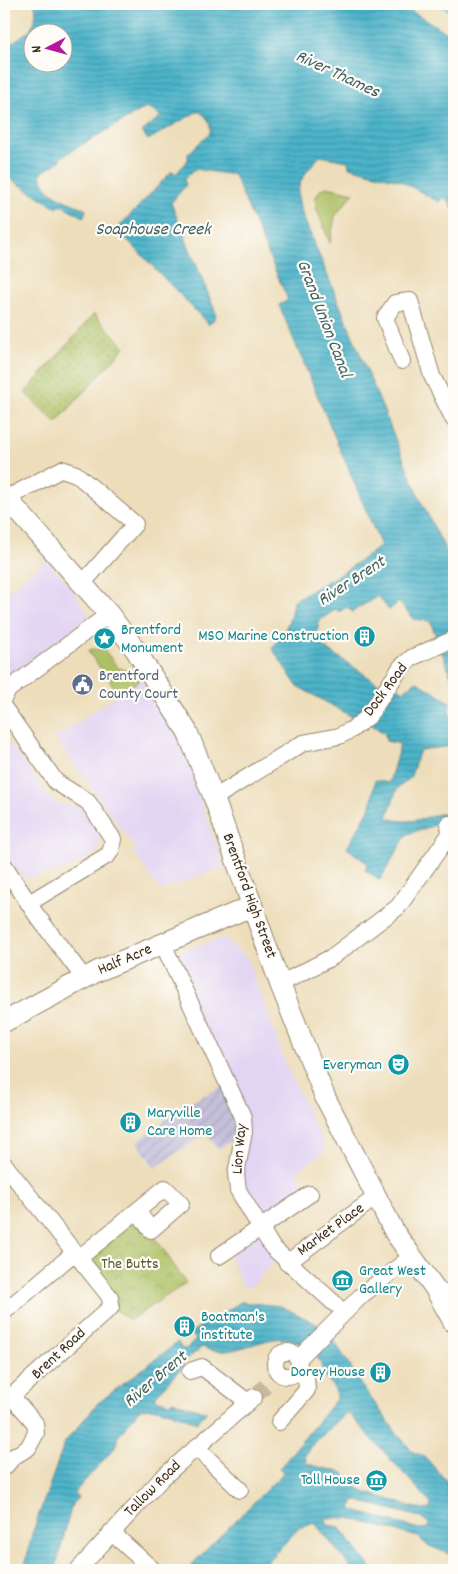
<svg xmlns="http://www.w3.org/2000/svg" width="458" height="1574" font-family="Dekko,sans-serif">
	<defs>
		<pattern id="industrial-furrows" width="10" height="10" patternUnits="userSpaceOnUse" patternTransform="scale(1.25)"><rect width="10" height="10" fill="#c5c0da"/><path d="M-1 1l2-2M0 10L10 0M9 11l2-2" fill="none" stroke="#aaa5bb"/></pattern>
		<pattern id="park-crowns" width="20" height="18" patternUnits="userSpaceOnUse" patternTransform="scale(1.25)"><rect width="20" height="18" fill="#adc064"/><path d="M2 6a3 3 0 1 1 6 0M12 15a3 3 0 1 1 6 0" fill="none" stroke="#8e9c52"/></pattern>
		<pattern id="garden-dots" width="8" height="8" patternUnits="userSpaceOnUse" patternTransform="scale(1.25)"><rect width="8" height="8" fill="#adc064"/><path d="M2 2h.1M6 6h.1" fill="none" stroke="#8e9c52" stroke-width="1.8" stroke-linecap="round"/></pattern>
		<pattern id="water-rules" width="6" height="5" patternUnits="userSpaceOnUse" patternTransform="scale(1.25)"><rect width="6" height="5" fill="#4cb4ca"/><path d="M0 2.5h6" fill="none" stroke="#4093a3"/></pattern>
	</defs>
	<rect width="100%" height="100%" fill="#fdfcf7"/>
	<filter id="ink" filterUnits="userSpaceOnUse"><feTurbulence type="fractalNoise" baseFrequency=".02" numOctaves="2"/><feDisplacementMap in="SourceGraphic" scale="10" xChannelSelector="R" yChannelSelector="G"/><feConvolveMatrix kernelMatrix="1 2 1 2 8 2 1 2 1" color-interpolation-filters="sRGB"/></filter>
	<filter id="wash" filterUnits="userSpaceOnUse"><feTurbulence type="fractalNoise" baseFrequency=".0096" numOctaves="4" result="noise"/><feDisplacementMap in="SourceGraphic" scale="20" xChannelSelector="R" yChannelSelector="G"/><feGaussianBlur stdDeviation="1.12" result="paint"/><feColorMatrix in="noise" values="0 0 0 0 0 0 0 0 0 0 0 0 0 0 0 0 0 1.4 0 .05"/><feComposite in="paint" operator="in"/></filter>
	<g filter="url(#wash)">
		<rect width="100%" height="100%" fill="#edddba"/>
		<!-- built -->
		<g fill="#e2d4f3">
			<polygon points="46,560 65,580 90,615 9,676 4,670 4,594"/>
			<polygon points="141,679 177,737 195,774 192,775 224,867 160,890 133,852 136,849 55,738"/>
			<polygon points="4,736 50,799 55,803 82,808 100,834 100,844 96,852 73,867 29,878 21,876 4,852"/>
			<polygon points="224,938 247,958 288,1070 326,1150 296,1172 310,1194 260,1230 279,1255 251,1287 243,1287 228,1251 260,1230 238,1190 244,1132 168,955"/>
		</g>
		<!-- industrial -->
		<polygon fill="url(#industrial-furrows)" points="228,1084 244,1132 218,1149 206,1133 155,1168 137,1142 184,1105"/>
		<!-- grass -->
		<g fill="#adc064" stroke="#747541">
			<polygon points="327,187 354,193 335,216 330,243 316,207 315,198 321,189"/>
			<polygon points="93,649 105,651 118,668 134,672 140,680 119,694 88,651"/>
		</g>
		<!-- park -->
		<polygon fill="url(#park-crowns)" stroke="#747541" points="138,1212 186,1283 130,1320 111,1307 79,1258"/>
		<!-- garden -->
		<polygon fill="url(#garden-dots)" stroke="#747541" points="94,314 125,347 56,423 25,393"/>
		<!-- water -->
		<g fill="url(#water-rules)" stroke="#446f74" fill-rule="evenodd">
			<path d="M35,4H400L454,37V211L450,203L444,197L439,202L399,180L349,167L348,161L320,156C298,180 292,189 305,221L421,501L451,561L454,643L452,644C451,652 454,672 454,684L430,621L413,619L399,602L389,610L378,596L352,612L347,607L339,612L336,609L319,621L316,642L379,684L385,679L404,691L416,681L450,702L449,713L454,718V749L452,746L420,750L410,778L397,789L387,817C405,827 430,816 449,811L448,802L454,800V826L451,820L407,834L380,880L365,870L368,864L347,848L371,806L375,780L389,783L400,744L386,741L385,734L371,724L351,716L297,686L272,648C284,633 291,622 293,601L342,573L381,546L279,305L288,300L234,175L195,169L184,180L186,185L171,203L216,313L215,318L209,325L117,229L172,171L176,174L188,160V154L210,133C212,123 206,115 198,111L148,140L142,132L161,116L147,107L61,157V160L40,174C46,196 67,201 86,209L84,217L61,205L57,208C38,197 24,186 4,176V53C17,31 40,37 35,4ZM32,32H62V62H32Z"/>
			<path d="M241,1302L281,1306L317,1324L335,1342L365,1390L399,1436L413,1452L424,1456L454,1489V1556L427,1545L418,1537L348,1518H325L328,1525L339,1527L373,1570H353L314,1522L299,1528L259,1570H186L283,1473L279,1469L337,1398C337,1389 329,1383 325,1375C322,1369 321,1362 317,1357C280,1312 241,1366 202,1347L184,1362L183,1366L154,1398L169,1403L173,1401L207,1412L197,1422L158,1408L140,1409L117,1438V1445L74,1493L78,1498L72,1504L55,1570H24L32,1534L65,1442L98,1403L178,1342L181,1348L186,1349L196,1340L191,1332ZM349,1414L431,1503L430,1509L423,1510L361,1491L344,1473L307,1464L305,1456L310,1447L344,1415ZM354,1500L420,1517L429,1523L428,1528L419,1529L355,1511L351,1508Z"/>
		</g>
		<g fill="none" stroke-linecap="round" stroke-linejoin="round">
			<!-- stream -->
			<polyline stroke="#4cb4ca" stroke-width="3" points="440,4 454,13"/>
		</g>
	</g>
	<g filter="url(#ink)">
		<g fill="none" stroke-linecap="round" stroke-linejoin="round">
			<!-- minor-tunnel -->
			<polyline stroke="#c9b99b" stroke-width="16" stroke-dasharray="16 8" stroke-linecap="butt" points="254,1397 269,1383"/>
			<defs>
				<g id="minor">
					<polyline points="402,361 385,318 395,303 410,301 432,376 454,420"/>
					<polyline points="7,498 62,469 76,474 135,524 83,583"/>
					<polyline points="4,697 8,690 109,614"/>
					<polyline points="4,708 56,782 88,802 113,839 111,850 108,855 29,903"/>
					<polyline points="214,798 303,743 339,736 351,730 368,717 401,667 413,657 454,639"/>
					<polyline points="4,865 35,913 84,978"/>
					<polyline points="163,944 243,1117 244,1132 236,1174 238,1190 272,1247 335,1304"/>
					<polyline points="280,984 332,957 398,907 450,834 449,824"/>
					<polyline points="4,1164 110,1297 111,1307 4,1403"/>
					<polyline points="219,1256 310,1194"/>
					<polyline points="79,1258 165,1188 181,1204 151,1230 138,1212"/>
					<polyline points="287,1263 376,1197"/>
					<polyline points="440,1297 454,1288"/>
					<polyline points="4,1312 75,1252"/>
					<circle cx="287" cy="1364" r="12"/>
					<polyline points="298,1359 362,1295 411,1257"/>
					<polyline points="190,1371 202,1367 248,1402"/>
					<polyline points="279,1422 307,1390 306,1378 297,1371"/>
					<polyline points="196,1447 240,1490"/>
					<polyline points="4,1468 13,1457 28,1448 36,1433 35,1423 12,1397"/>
					<polyline points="111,1532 153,1570"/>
					<polyline points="78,1570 162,1478 254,1397"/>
				</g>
				<g id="major">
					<polyline points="4,495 109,614 135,649 187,731 214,798 280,984 325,1097 395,1233 434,1287 454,1323"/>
					<polyline points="4,1022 98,971 252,906"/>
				</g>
			</defs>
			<!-- minor casing -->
			<use href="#minor" stroke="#94846c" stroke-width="18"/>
			<!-- major casing -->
			<use href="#major" stroke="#94846c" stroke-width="22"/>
			<!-- minor -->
			<use href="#minor" stroke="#fff" stroke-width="16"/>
			<!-- major -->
			<use href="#major" stroke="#fff" stroke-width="20"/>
		</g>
	</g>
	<!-- icons -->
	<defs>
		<symbol id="building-disc" viewBox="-11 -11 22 22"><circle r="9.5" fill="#0f9aa8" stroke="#fdfcf7"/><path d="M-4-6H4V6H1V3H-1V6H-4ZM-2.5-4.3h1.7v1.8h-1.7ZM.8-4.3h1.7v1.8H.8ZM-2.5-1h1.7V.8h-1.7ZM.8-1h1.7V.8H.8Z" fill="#fff"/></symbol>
		<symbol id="sight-disc" viewBox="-11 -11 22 22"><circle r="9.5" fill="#0f9aa8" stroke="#fdfcf7"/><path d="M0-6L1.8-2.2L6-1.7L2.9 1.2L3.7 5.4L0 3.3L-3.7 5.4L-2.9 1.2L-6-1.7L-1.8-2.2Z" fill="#fff"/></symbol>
		<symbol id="civic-disc" viewBox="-11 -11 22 22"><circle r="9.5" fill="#5c6f8a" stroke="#fdfcf7"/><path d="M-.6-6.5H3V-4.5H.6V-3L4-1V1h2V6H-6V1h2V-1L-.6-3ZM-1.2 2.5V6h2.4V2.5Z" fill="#fff"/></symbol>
		<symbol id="theatre-disc" viewBox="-11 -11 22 22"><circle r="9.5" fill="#0f9aa8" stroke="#fdfcf7"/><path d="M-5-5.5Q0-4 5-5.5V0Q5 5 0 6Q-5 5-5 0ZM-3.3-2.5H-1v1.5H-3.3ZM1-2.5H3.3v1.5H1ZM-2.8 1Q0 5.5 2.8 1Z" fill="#fff"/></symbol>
		<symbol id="museum-disc" viewBox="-11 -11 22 22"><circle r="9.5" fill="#0f9aa8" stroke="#fdfcf7"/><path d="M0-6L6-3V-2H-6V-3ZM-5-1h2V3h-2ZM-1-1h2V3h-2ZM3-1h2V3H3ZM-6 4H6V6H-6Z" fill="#fff"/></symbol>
	</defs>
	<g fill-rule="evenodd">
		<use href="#building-disc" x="352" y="624" width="25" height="25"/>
		<use href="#sight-disc" x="92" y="626" width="25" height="25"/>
		<use href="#civic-disc" x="70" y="672" width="25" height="25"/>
		<use href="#theatre-disc" x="386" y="1052" width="25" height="25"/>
		<use href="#building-disc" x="118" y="1110" width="25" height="25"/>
		<use href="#museum-disc" x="330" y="1268" width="25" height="25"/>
		<use href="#building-disc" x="172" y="1314" width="25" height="25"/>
		<use href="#building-disc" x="368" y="1360" width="25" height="25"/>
		<use href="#museum-disc" x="364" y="1468" width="25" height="25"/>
	</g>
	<g text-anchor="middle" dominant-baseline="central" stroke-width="4.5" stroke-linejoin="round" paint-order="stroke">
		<!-- culture labels -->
		<g font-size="16" fill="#0d838f" stroke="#fdfcf7" text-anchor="start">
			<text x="121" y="630">Brentford<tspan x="121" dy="18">Monument</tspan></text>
			<text x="349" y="636" text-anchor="end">MSO Marine Construction</text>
			<text x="382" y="1065" text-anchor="end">Everyman</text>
			<text x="147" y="1113">Maryville<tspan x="147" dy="18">Care Home</tspan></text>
			<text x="359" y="1271">Great West<tspan x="359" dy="18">Gallery</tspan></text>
			<text x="201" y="1317">Boatman's<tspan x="201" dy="18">institute</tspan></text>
			<text x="365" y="1372" text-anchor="end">Dorey House</text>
			<text x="360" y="1480" text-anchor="end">Toll House</text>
		</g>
		<!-- service labels -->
		<g font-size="16" fill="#4e5e75" stroke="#fdfcf7" text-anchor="start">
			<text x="99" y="676">Brentford<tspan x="99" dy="18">County Court</tspan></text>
		</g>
		<!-- street labels -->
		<g font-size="16" fill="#3b2a1e" stroke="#fdfcf7">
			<text transform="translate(386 690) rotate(-53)">Dock Road</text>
			<text transform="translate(249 896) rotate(70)">Brentford High Street</text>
			<text transform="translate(125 960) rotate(-23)">Half Acre</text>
			<text transform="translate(240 1149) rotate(-85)">Lion Way</text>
			<text transform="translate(331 1230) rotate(-36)">Market Place</text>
			<text transform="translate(59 1354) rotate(-43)">Brent Road</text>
			<text transform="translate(153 1489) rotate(-45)">Tallow Road</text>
		</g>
		<!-- park labels -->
		<g font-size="16" fill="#5d5733" stroke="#fdfcf7">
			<text x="130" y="1264">The Butts</text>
		</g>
		<!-- water labels -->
		<g font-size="18" font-style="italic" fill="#426163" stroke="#fdfcf7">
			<text transform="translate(337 75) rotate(25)">River Thames</text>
			<text x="153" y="230">Soaphouse Creek</text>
			<text transform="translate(323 319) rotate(69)">Grand Union Canal</text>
			<text transform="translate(352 582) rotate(-33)">River Brent</text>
			<text transform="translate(156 1380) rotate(-40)">River Brent</text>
		</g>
	</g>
	<!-- margin -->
	<rect width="458" height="1574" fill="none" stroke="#fdfcf7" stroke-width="20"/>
	<!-- north arrow -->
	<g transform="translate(48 48) rotate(264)"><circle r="24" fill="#fdfcf7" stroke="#afa8a0"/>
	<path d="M0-4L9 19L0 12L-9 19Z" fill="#b5179e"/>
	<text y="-8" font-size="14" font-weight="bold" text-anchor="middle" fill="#3b2a1e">N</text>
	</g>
</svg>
